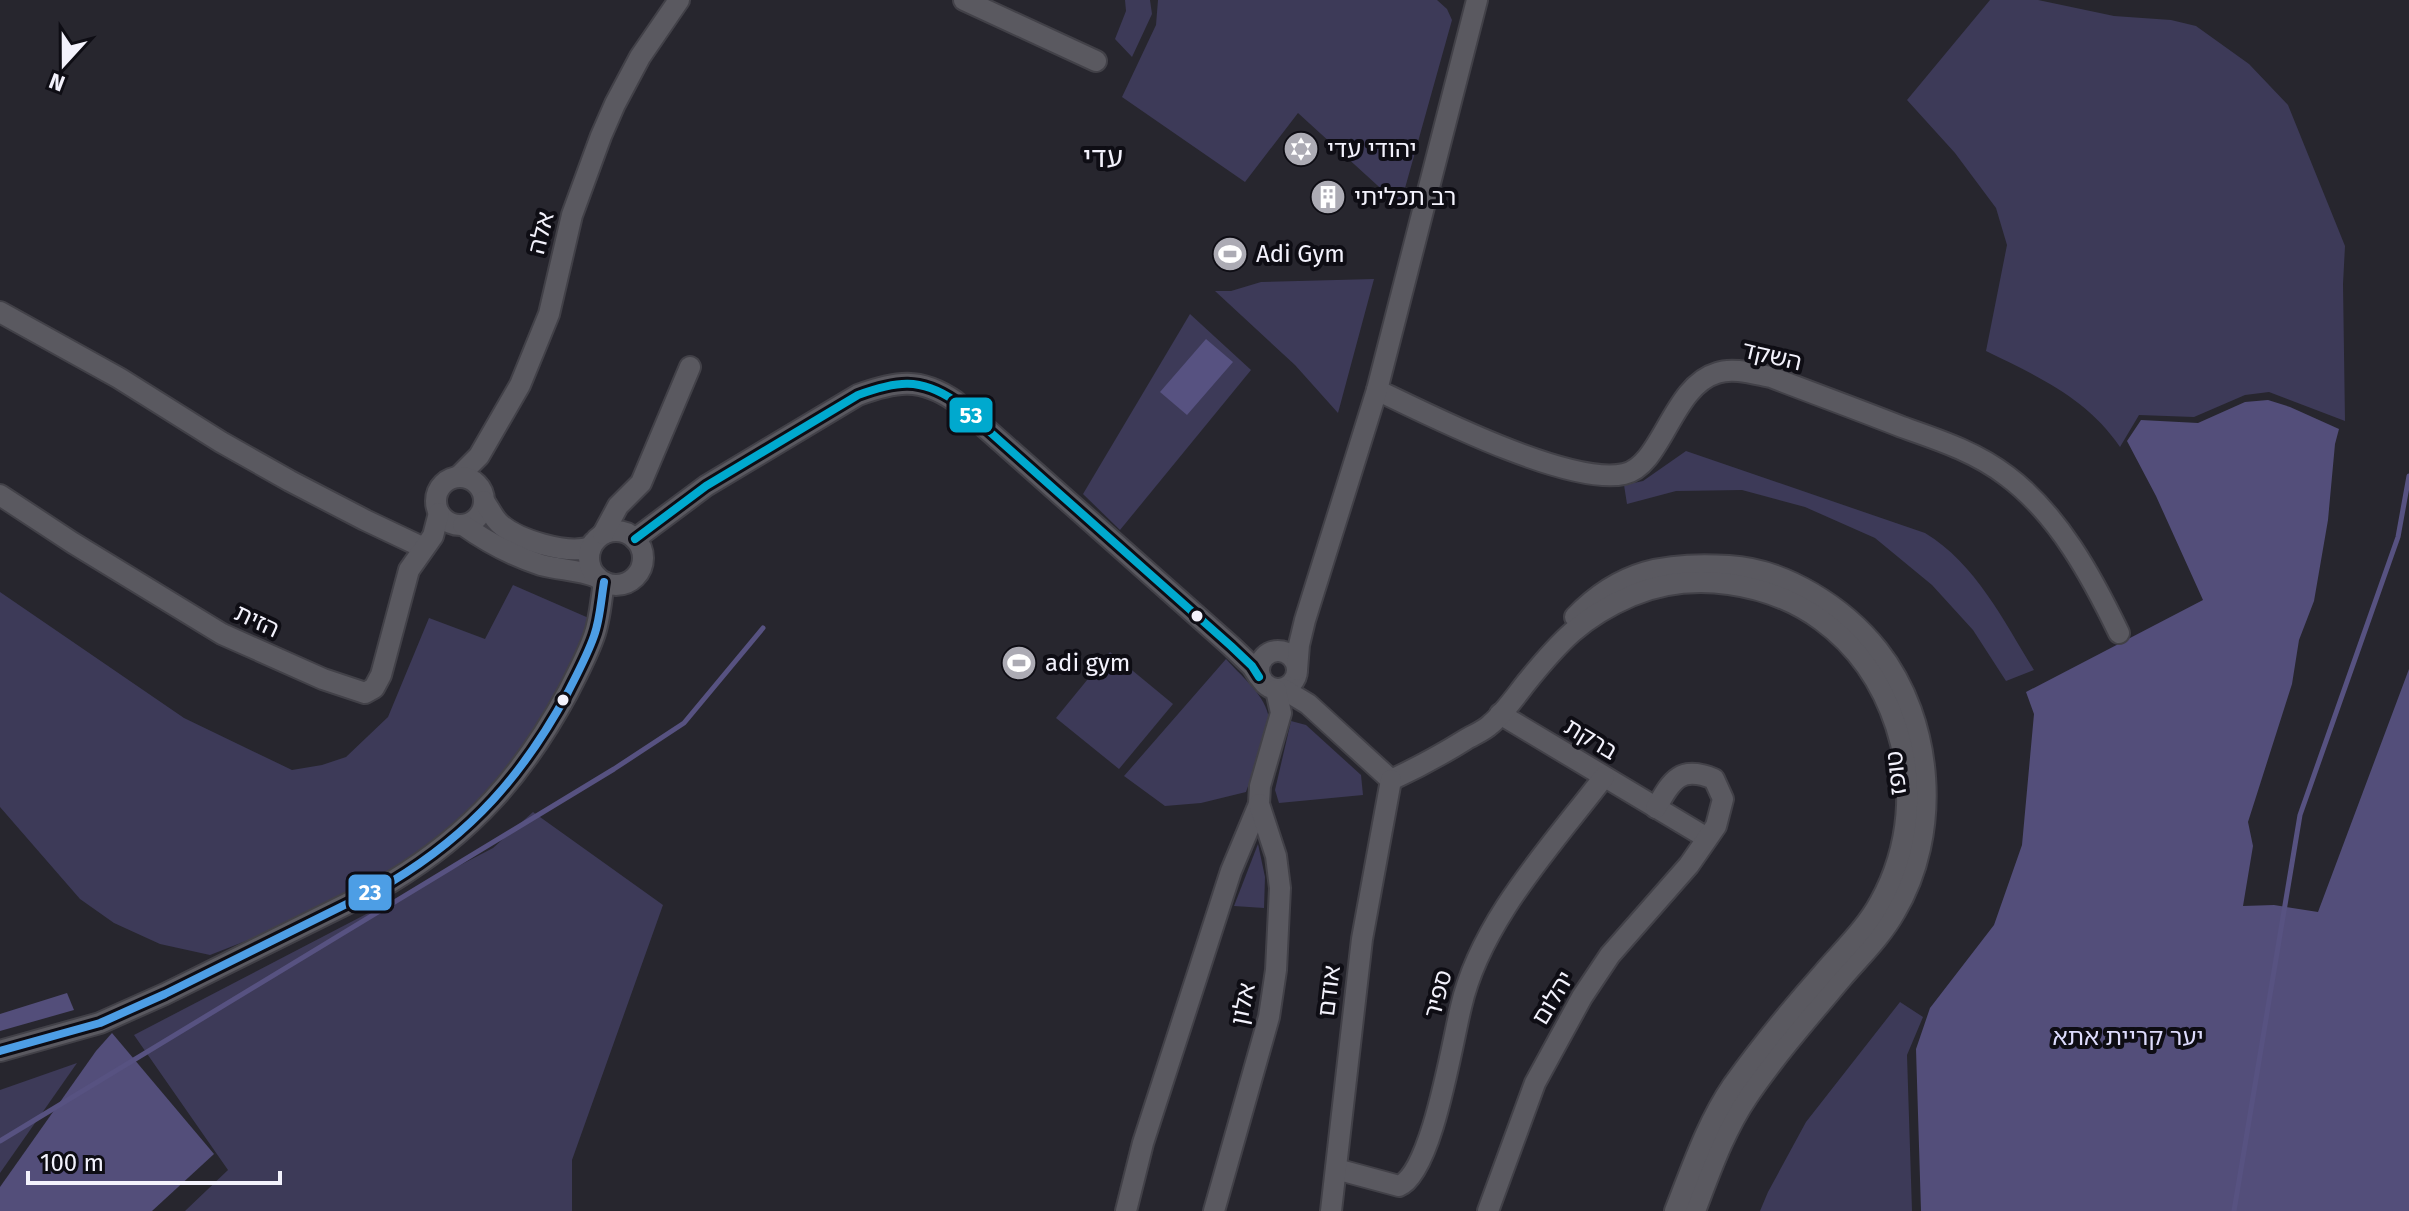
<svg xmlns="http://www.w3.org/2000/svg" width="2409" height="1211" font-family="'Fira Sans','Noto Sans Hebrew',sans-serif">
	<rect width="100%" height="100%" fill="#27262e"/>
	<!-- green -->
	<g fill="#3d3a58">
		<polygon points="1125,0 1150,0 1152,14 1132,57 1115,39 1126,11"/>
		<polygon points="1158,0 1437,0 1447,9 1452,20 1400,206 1298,113 1245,182 1122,97 1156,25"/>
		<path d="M1990,0H2038L2114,16L2171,20L2196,26L2249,64L2288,105L2345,246L2343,284L2345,421L2269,392L2245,395L2194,417L2139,415L2120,447C2087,398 2037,376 1986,351L2007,245L1996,208L1955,153L1907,100Z"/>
		<polygon points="1374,279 1338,413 1295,365 1215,291 1231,291 1261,282"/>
		<polygon points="1190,314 1251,370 1120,530 1083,494"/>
		<path d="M1686,451L1925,533C1976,564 2003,620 2034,670L2006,681L1973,630L1932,585L1875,538L1805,507L1742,490L1676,491L1627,504L1624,485L1643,481Z"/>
		<polygon points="513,585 591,619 568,674 534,737 493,787 430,847 360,888 261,935 210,955 160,944 114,923 80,899 0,807 0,592 184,718 292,770 322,765 346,757 388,717 429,618 485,639"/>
		<polygon points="1110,652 1173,704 1119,769 1056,718"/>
		<path d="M1226,659C1240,675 1263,693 1268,714C1273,732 1252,774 1246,792L1201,803L1165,806L1124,776Z"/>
		<polygon points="1291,721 1306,725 1361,775 1363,795 1279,803 1275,790"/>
		<polygon points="533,812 663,905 572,1160 572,1211 185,1211 228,1170 134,1035 493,848"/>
		<polygon points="1258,844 1265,877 1264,908 1234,906"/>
		<polygon points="1900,1002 1923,1017 1907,1055 1912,1211 1760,1211 1768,1192 1806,1122"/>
		<polygon points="77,1063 0,1173 0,1090"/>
	</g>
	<!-- forest -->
	<g fill="#534e7a">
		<polygon points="2268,400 2290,407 2339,429 2335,444 2328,520 2314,601 2299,640 2292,684 2248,822 2253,846 2243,906 2274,905 2318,912 2409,669 2409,1211 1921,1211 1916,1049 1930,1008 1994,925 2022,845 2034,714 2026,692 2203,600 2156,496 2127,441 2141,420 2198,423 2245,402"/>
		<polygon points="67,993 74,1010 0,1031 0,1014"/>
		<polygon points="112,1033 214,1154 152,1211 0,1211 0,1187 96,1051"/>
	</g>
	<!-- water -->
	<polygon fill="#575281" points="1206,339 1233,362 1187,415 1160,392"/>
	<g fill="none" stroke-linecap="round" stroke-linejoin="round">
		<!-- stream -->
		<g stroke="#575281" stroke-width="5">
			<polyline points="0,1141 614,769 684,723 763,628"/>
			<polyline points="2234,1211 2300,815 2398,537 2409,476"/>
		</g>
		<defs>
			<g id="minor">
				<polyline points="964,0 1096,61"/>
				<polyline points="0,312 119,378 221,442 290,481 365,520 424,548"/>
				<path d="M1377,390C1429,415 1569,486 1624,474C1662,466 1672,386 1717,373C1733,367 1755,374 1771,377C1815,394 1859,410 1902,427C1939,440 1976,452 2007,476C2058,514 2092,577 2119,633"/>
				<polyline points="458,477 479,456 520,385 549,314 572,215 601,136 615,104 640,57 679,0"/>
				<circle cx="460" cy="501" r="24"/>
				<polyline points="0,495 73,543 222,634 323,679 365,693 374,688 381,675 409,570 433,536 439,513"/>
				<path d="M484,501C489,508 493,517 499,523C517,540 567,555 591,547L593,543"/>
				<path d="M463,525C487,542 513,556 541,565C560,570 579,570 597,577"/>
				<circle cx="616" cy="558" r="27"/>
				<polyline points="603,534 618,506 641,483 690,367"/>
				<path d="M635,539L706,486L858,395C896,381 920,377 955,401L1231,646L1252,666L1259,677"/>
				<path d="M1575,617C1620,570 1666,562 1729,566C1785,569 1844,607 1878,650C1934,721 1942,834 1895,912C1881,937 1860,957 1842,978C1810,1016 1776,1055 1748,1096C1724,1131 1710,1172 1695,1211"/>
				<circle cx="1278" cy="670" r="19"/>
				<polyline points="1297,670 1299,645 1305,620 1377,390 1477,0"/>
				<polyline points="1283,689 1308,704 1391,780"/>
				<polyline points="1500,714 1707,838"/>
				<path d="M1391,780C1417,768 1441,755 1465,740C1473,735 1484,731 1491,724C1504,713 1515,697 1526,683C1559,642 1582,617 1631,596C1692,570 1768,582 1821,620C1858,647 1882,683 1896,726C1915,784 1910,848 1880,902C1866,928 1843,950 1824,972C1792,1008 1761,1046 1733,1085C1707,1123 1692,1168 1675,1211"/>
				<path d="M0,1051L100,1023L165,994L391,882C472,833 523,775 568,692C577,674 587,656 594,636C600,620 601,600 604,582"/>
				<path d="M1336,1169L1399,1186C1432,1173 1452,1043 1461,1007C1480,922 1552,845 1604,777"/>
				<polyline points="1126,1211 1143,1143 1231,871 1259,804 1260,786 1281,713 1276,690"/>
				<polyline points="1214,1211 1269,1017 1276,970 1280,888 1276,856 1259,804"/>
				<polyline points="1331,1211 1362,939 1391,780"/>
				<path d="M1488,1211L1535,1083L1582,997L1610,955L1689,865L1716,826L1723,799L1714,779C1680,765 1672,780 1656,808"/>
			</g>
		</defs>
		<!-- minor casing -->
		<use href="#minor" stroke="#424148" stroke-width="24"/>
		<!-- minor -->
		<use href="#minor" stroke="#5a5960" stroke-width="20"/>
		<defs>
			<path id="bus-1" d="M635,539L706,486L858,395C896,381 920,377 955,401L1231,646L1252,666L1259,677"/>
			<path id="bus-2" d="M0,1051L100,1023L165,994L391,882C472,833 523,775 568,692C577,674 587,656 594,636C600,620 601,600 604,582"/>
		</defs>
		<!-- bus-1 casing -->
		<use href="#bus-1" stroke="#0e0d14" stroke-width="14"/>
		<!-- bus-2 casing -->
		<use href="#bus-2" stroke="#0e0d14" stroke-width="14"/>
		<!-- bus-1 -->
		<use href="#bus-1" stroke="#00a9ce" stroke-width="8"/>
		<!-- bus-2 -->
		<use href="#bus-2" stroke="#4d9ee5" stroke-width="8"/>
	</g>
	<!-- icons -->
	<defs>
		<symbol id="synagogue-disc" viewBox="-11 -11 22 22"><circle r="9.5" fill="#acabb4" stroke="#0e0d14"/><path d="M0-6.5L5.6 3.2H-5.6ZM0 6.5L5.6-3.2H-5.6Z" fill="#fff"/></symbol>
		<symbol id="building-disc" viewBox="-11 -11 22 22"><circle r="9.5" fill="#acabb4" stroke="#0e0d14"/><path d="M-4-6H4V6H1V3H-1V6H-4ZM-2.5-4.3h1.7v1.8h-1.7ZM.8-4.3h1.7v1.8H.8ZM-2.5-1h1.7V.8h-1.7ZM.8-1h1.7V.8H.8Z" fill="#fff"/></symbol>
		<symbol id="stadium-disc" viewBox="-11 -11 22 22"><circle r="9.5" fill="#acabb4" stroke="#0e0d14"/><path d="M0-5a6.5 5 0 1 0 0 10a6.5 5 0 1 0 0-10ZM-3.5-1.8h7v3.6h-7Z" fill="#fff"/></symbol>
	</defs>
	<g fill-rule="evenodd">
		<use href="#synagogue-disc" x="1281" y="129" width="40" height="40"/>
		<use href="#building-disc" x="1308" y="177" width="40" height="40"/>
		<use href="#stadium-disc" x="1210" y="234" width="40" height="40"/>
		<use href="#stadium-disc" x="999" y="643" width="40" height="40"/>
	</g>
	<!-- markers -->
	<g fill="#f3f2fc" stroke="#0e0d14" stroke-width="3">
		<circle cx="1197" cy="616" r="7"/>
		<circle cx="563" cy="700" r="7"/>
	</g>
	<g text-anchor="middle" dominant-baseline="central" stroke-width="8" stroke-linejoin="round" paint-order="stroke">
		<!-- poi labels -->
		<g font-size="24" fill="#f3f2fc" stroke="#0e0d14" text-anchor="start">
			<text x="1327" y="149">יהודי עדי</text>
			<text x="1354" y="197">רב תכליתי</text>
			<text x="1256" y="254">Adi Gym</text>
			<text x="1045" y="663">adi gym</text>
		</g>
		<!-- street labels -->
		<g font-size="24" fill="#f3f2fc" stroke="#0e0d14">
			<text transform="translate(541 233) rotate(-76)">אלה</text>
			<text transform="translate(1772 356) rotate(13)">השקד</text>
			<text transform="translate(257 621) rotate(25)">הזית</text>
			<text transform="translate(1591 739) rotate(31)">ברקת</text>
			<text transform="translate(1896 773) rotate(-96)">טופז</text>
			<text transform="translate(1329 991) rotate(-83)">אודם</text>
			<text transform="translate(1438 994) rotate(-75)">ספיר</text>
			<text transform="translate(1553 998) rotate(-59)">יהלום</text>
			<text transform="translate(1243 1004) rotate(-78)">אלון</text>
		</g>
		<!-- park labels -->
		<g font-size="24" fill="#dddbfc" stroke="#0e0d14">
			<text x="2128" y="1037">יער קריית אתא</text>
		</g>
		<!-- quarter labels -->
		<g font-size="28" fill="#f3f2fc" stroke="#0e0d14">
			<text x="1103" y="157">עדי</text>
		</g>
	</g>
	<g stroke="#0e0d14" stroke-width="3">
		<rect x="948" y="396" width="46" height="38" rx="8" fill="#00a9ce"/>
		<rect x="347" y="873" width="46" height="39" rx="8" fill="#4d9ee5"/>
	</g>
	<g font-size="22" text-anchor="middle" font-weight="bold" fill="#fff">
		<text x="971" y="423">53</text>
		<text x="370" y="900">23</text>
	</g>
	<!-- north arrow -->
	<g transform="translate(64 64) rotate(201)" stroke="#0e0d14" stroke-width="6" paint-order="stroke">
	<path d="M0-6L14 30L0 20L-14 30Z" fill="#f3f2fc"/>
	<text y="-12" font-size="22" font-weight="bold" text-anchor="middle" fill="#f3f2fc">N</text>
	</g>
	<!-- scale -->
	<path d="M28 1171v12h252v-12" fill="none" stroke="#f3f2fc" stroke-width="4"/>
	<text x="40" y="1171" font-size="24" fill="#f3f2fc" stroke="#0e0d14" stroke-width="6" paint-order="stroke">100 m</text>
</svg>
